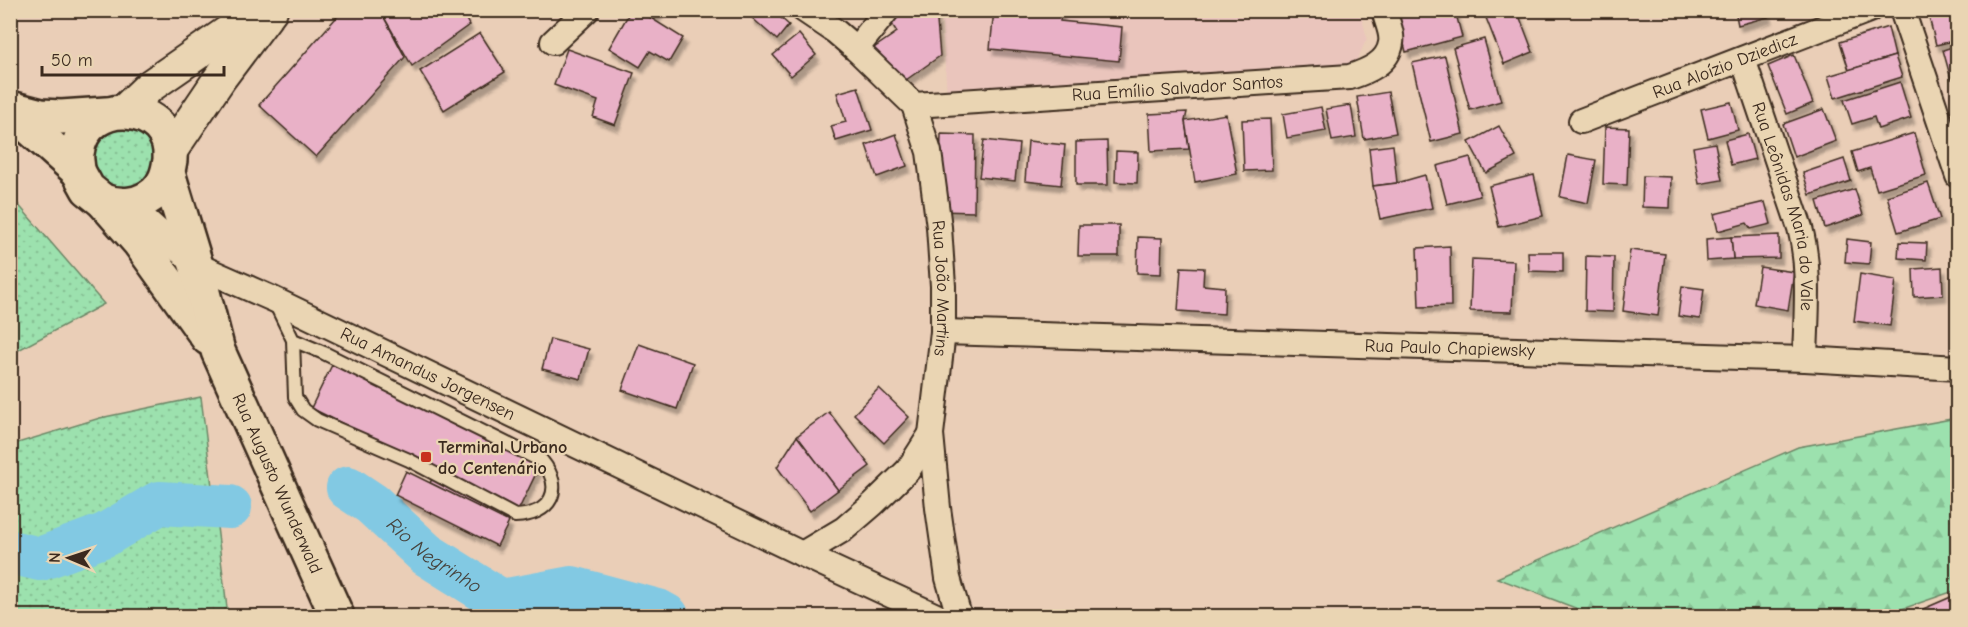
<svg xmlns="http://www.w3.org/2000/svg" width="1968" height="627" font-family="'Comic Neue',sans-serif">
	<defs>
		<pattern id="grass-dots" width="8" height="8" patternUnits="userSpaceOnUse" patternTransform="scale(1.5)"><rect width="8" height="8" fill="#9ce1ae"/><path d="M2 2h.1M6 6h.1" fill="none" stroke="#87c195" stroke-width="1.8" stroke-linecap="round"/></pattern>
		<pattern id="forest-firs" width="22" height="20" patternUnits="userSpaceOnUse" patternTransform="scale(1.5)"><rect width="22" height="20" fill="#9ce1ae"/><path d="M5 1l3.5 6h-7zM16 11l3.5 6h-7z" fill="#87c195"/></pattern>
		<filter id="shadow"><feDropShadow dx="3.5" dy="6" stdDeviation="1.5" flood-color="#0004"/></filter>
	</defs>
	<rect width="100%" height="100%" fill="#eaceb7"/>
	<filter id="ink" filterUnits="userSpaceOnUse"><feTurbulence type="fractalNoise" baseFrequency=".0167" numOctaves="2"/><feDisplacementMap in="SourceGraphic" scale="12" xChannelSelector="R" yChannelSelector="G"/><feConvolveMatrix kernelMatrix="1 2 1 2 8 2 1 2 1" color-interpolation-filters="sRGB"/></filter>
	<g filter="url(#ink)">
		<!-- built -->
		<polygon fill="#eac5bc" points="941,11 1360,11 1367,38 1353,69 947,94"/>
		<!-- grass -->
		<g fill="url(#grass-dots)" stroke="#6c8666" stroke-width="1.5">
			<circle cx="123" cy="158" r="31"/>
			<polygon points="10,195 104,304 11,354 10,354"/>
			<polygon points="201,397 228,616 11,616 11,445 100,418"/>
		</g>
		<!-- forest -->
		<polygon fill="url(#forest-firs)" stroke="#6c8666" stroke-width="1.5" points="1957,418 1957,590 1882,616 1596,616 1497,578 1798,447"/>
		<g fill="none" stroke-linecap="round" stroke-linejoin="round">
			<!-- river -->
			<g stroke="#82c9e3" stroke-width="44">
				<path id="s1" d="M348,488L372,504L426,554L501,601L572,588L658,611L667,616"/>
				<polyline points="10,552 40,559 105,535 159,503 230,507"/>
			</g>
		</g>
		<!-- building -->
		<g fill="#e9b1c7" stroke="#3b2a1e" stroke-width="1.5" filter="url(#shadow)">
			<polygon points="343,10 380,10 405,57 316,157 259,105"/>
			<polygon points="380,10 461,10 469,25 412,66"/>
			<polygon points="631,10 638,10 683,38 669,62 650,51 640,67 609,48"/>
			<polygon points="645,10 661,10 653,19"/>
			<polygon points="756,10 772,10 789,25 777,40 751,17"/>
			<polygon points="906,10 936,10 940,56 896,87 871,50 897,32 890,21"/>
			<polygon points="994,10 1061,10 1060,21 1122,27 1119,61 990,49"/>
			<polygon points="1415,10 1455,10 1462,37 1406,52 1397,15"/>
			<polygon points="1483,10 1517,10 1533,52 1504,64"/>
			<polygon points="1735,10 1766,10 1768,17 1738,25"/>
			<polygon points="1940,10 1950,10 1957,40 1936,45 1928,13"/>
			<polygon points="1888,27 1895,56 1849,70 1840,42"/>
			<polygon points="480,33 505,72 444,110 420,71"/>
			<polygon points="799,34 816,55 791,76 773,55"/>
			<polygon points="1484,39 1501,101 1470,110 1453,48"/>
			<polygon points="1958,45 1958,77 1951,79 1943,50"/>
			<polygon points="567,49 634,73 615,125 593,117 598,101 554,85"/>
			<polygon points="1794,55 1813,103 1787,114 1768,66"/>
			<polygon points="1445,56 1463,134 1431,142 1412,63"/>
			<polygon points="1895,56 1902,77 1835,98 1828,76"/>
			<polygon points="1900,82 1911,118 1878,129 1874,117 1852,124 1844,100"/>
			<polygon points="858,87 872,130 836,141 831,126 846,122 837,93"/>
			<polygon points="1388,92 1396,133 1364,139 1357,97"/>
			<polygon points="1731,102 1738,130 1708,138 1701,109"/>
			<polygon points="1351,105 1356,137 1332,141 1326,109"/>
			<polygon points="1321,107 1326,131 1287,138 1283,114"/>
			<polygon points="1824,109 1836,141 1794,157 1783,124"/>
			<polygon points="1187,112 1185,121 1189,149 1151,151 1149,114"/>
			<polygon points="1226,114 1237,174 1195,182 1185,121"/>
			<polygon points="1270,119 1272,170 1244,171 1242,120"/>
			<polygon points="1499,126 1516,157 1486,173 1469,142"/>
			<polygon points="1605,127 1629,128 1627,185 1603,184"/>
			<polygon points="1914,133 1926,175 1877,190 1870,168 1858,172 1852,152"/>
			<polygon points="896,134 907,166 877,177 866,145"/>
			<polygon points="941,134 975,135 974,212 939,211"/>
			<polygon points="1748,134 1755,159 1731,165 1725,140"/>
			<polygon points="984,140 1019,144 1015,181 979,177"/>
			<polygon points="1028,141 1065,145 1061,185 1025,181"/>
			<polygon points="1107,141 1108,185 1076,185 1076,142"/>
			<polygon points="1715,143 1722,180 1699,184 1693,147"/>
			<polygon points="1393,145 1397,183 1373,186 1369,148"/>
			<polygon points="1116,151 1138,152 1137,183 1115,182"/>
			<polygon points="1568,155 1596,160 1588,203 1560,197"/>
			<polygon points="1470,157 1480,196 1447,204 1437,166"/>
			<polygon points="1844,159 1851,181 1810,195 1803,173"/>
			<polygon points="1425,175 1432,208 1380,219 1373,186 1397,183"/>
			<polygon points="1534,175 1543,216 1499,227 1489,186"/>
			<polygon points="1643,176 1671,177 1670,208 1642,207"/>
			<polygon points="1928,183 1940,219 1898,232 1887,196"/>
			<polygon points="1855,189 1863,215 1825,228 1817,201"/>
			<polygon points="1765,202 1771,224 1751,229 1747,223 1718,231 1714,214"/>
			<polygon points="1079,225 1119,225 1119,256 1078,256"/>
			<polygon points="1779,235 1779,258 1733,259 1731,237"/>
			<polygon points="1138,237 1162,238 1161,274 1137,273"/>
			<polygon points="1731,237 1733,259 1707,261 1706,239"/>
			<polygon points="1847,239 1871,242 1869,264 1845,262"/>
			<polygon points="1899,242 1927,243 1926,260 1898,258"/>
			<polygon points="1450,246 1451,306 1419,307 1417,248"/>
			<polygon points="1630,250 1665,254 1658,316 1623,311"/>
			<polygon points="1528,252 1563,252 1563,272 1529,271"/>
			<polygon points="1586,256 1614,257 1613,312 1585,311"/>
			<polygon points="1472,259 1514,261 1512,312 1470,311"/>
			<polygon points="1181,267 1204,268 1203,285 1225,287 1224,314 1178,311"/>
			<polygon points="1760,267 1794,272 1788,310 1754,304"/>
			<polygon points="1942,267 1943,295 1914,297 1913,269"/>
			<polygon points="1860,274 1896,280 1890,326 1854,321"/>
			<polygon points="1682,286 1704,289 1700,319 1678,316"/>
			<polygon points="550,339 589,349 581,379 542,369"/>
			<polygon points="639,344 693,363 677,409 622,390"/>
			<polygon points="333,363 540,465 518,511 492,499 486,511 430,483 437,470 311,408"/>
			<polygon points="879,388 909,417 884,443 854,414"/>
			<polygon points="829,412 870,466 838,490 797,436"/>
			<polygon points="797,436 838,490 810,511 777,467"/>
			<polygon points="406,471 509,522 497,546 395,495"/>
			<polygon points="1958,594 1958,616 1907,616"/>
		</g>
		<g fill="none" stroke-linecap="round" stroke-linejoin="round">
			<defs>
				<path id="service" d="M275,303L293,340L295,397L303,410L317,420L409,460L515,516C551,515 565,489 542,461L324,353L293,340"/>
				<g id="minor">
					<path id="s2" d="M804,10L835,31L856,49L914,105L929,152L939,227L943,286V332L931,434L938,508L948,578L959,616"/>
					<polyline points="1902,10 1958,176"/>
					<polyline points="553,42 587,10"/>
					<polyline points="856,49 887,10"/>
					<path id="s3" d="M1743,59L1800,228C1811,271 1806,315 1805,359"/>
					<path id="s4" d="M914,105L1350,77C1368,71 1388,63 1391,43C1393,33 1386,20 1384,10"/>
					<path id="s5" d="M1581,121L1869,10"/>
					<path id="s6" d="M129,205L196,265L273,299L802,554L936,616"/>
					<path id="s7" d="M943,332L1805,359L1958,368"/>
					<polyline points="802,554 844,529 873,504 908,470 931,434"/>
				</g>
				<g id="tertiary">
					<polyline points="124,111 150,86 260,10"/>
					<polyline points="170,152 220,78 271,10"/>
				</g>
				<g id="secondary">
					<polyline points="10,108 41,116 61,117 106,114"/>
					<polyline points="10,110 78,171 88,189 103,201 139,242 208,338"/>
					<path d="M78,171C78,165 76,159 77,153C85,93 175,102 170,160C168,173 165,184 155,193C139,206 122,207 103,201"/>
					<path id="s8" d="M168,173L196,265L218,351L337,616"/>
				</g>
			</defs>
			<!-- service casing -->
			<use href="#service" stroke="#3b2a1e" stroke-width="16"/>
			<!-- minor casing -->
			<use href="#minor" stroke="#3b2a1e" stroke-width="28"/>
			<!-- tertiary casing -->
			<use href="#tertiary" stroke="#3b2a1e" stroke-width="36"/>
			<!-- secondary casing -->
			<use href="#secondary" stroke="#3b2a1e" stroke-width="38"/>
			<!-- service -->
			<use href="#service" stroke="#ead5b3" stroke-width="12"/>
			<!-- minor -->
			<use href="#minor" stroke="#ead5b3" stroke-width="24"/>
			<!-- tertiary -->
			<use href="#tertiary" stroke="#ead5b3" stroke-width="32"/>
			<!-- secondary -->
			<use href="#secondary" stroke="#ead5b3" stroke-width="33"/>
		</g>
	</g>
	<!-- markers -->
	<rect fill="#c8321e" stroke="#ead5b3" stroke-width="2" x="420" y="451" width="12" height="12" rx="3"/>
	<g text-anchor="middle" dominant-baseline="central" stroke-width="4.5" stroke-linejoin="round" paint-order="stroke">
		<!-- street labels -->
		<g font-size="18" fill="#3b2a1e" stroke="#ead5b3">
			<text stroke="none"><textPath href="#s5" startOffset="154">Rua Aloízio Dziedicz</textPath></text>
			<text stroke="none"><textPath href="#s4" startOffset="264">Rua Emílio Salvador Santos</textPath></text>
			<text stroke="none"><textPath href="#s3" startOffset="154">Rua Leônidas Maria do Vale</textPath></text>
			<text stroke="none"><textPath href="#s2" startOffset="332">Rua João Martins</textPath></text>
			<text stroke="none"><textPath href="#s7" startOffset="507">Rua Paulo Chapiewsky</textPath></text>
			<text stroke="none"><textPath href="#s6" startOffset="346">Rua Amandus Jorgensen</textPath></text>
			<text stroke="none"><textPath href="#s8" startOffset="330">Rua Augusto Wunderwald</textPath></text>
		</g>
		<!-- poi labels -->
		<g font-size="18" font-weight="bold" fill="#3b2a1e" stroke="#ead5b3" text-anchor="start">
			<text x="438" y="447">Terminal Urbano<tspan x="438" dy="21">do Centenário</tspan></text>
		</g>
		<!-- water labels -->
		<g font-size="20" font-style="italic" fill="#46423c" stroke="#ead5b3">
			<text stroke="none"><textPath href="#s1" startOffset="110">Rio Negrinho</textPath></text>
		</g>
	</g>
	<!-- margin -->
	<rect width="1968" height="627" fill="none" stroke="#ead5b3" stroke-width="36"/>
	<rect x="18" y="18" width="1932" height="591" fill="none" stroke="#3b2a1e" stroke-width="2" filter="url(#ink)"/>
	<!-- north arrow -->
	<g transform="translate(69 558) rotate(272)" stroke="#ead5b3" stroke-width="4.5" paint-order="stroke">
	<path d="M0-4.5L10 22L0 15L-10 22Z" fill="#3b2a1e"/>
	<text y="-9" font-size="16" font-weight="bold" text-anchor="middle" fill="#3b2a1e">N</text>
	</g>
	<!-- scale -->
	<path d="M42 66v9h182v-9" fill="none" stroke="#3b2a1e" stroke-width="3"/>
	<text x="51" y="66" font-size="18" fill="#3b2a1e" stroke="#ead5b3" stroke-width="4.5" paint-order="stroke">50 m</text>
</svg>
